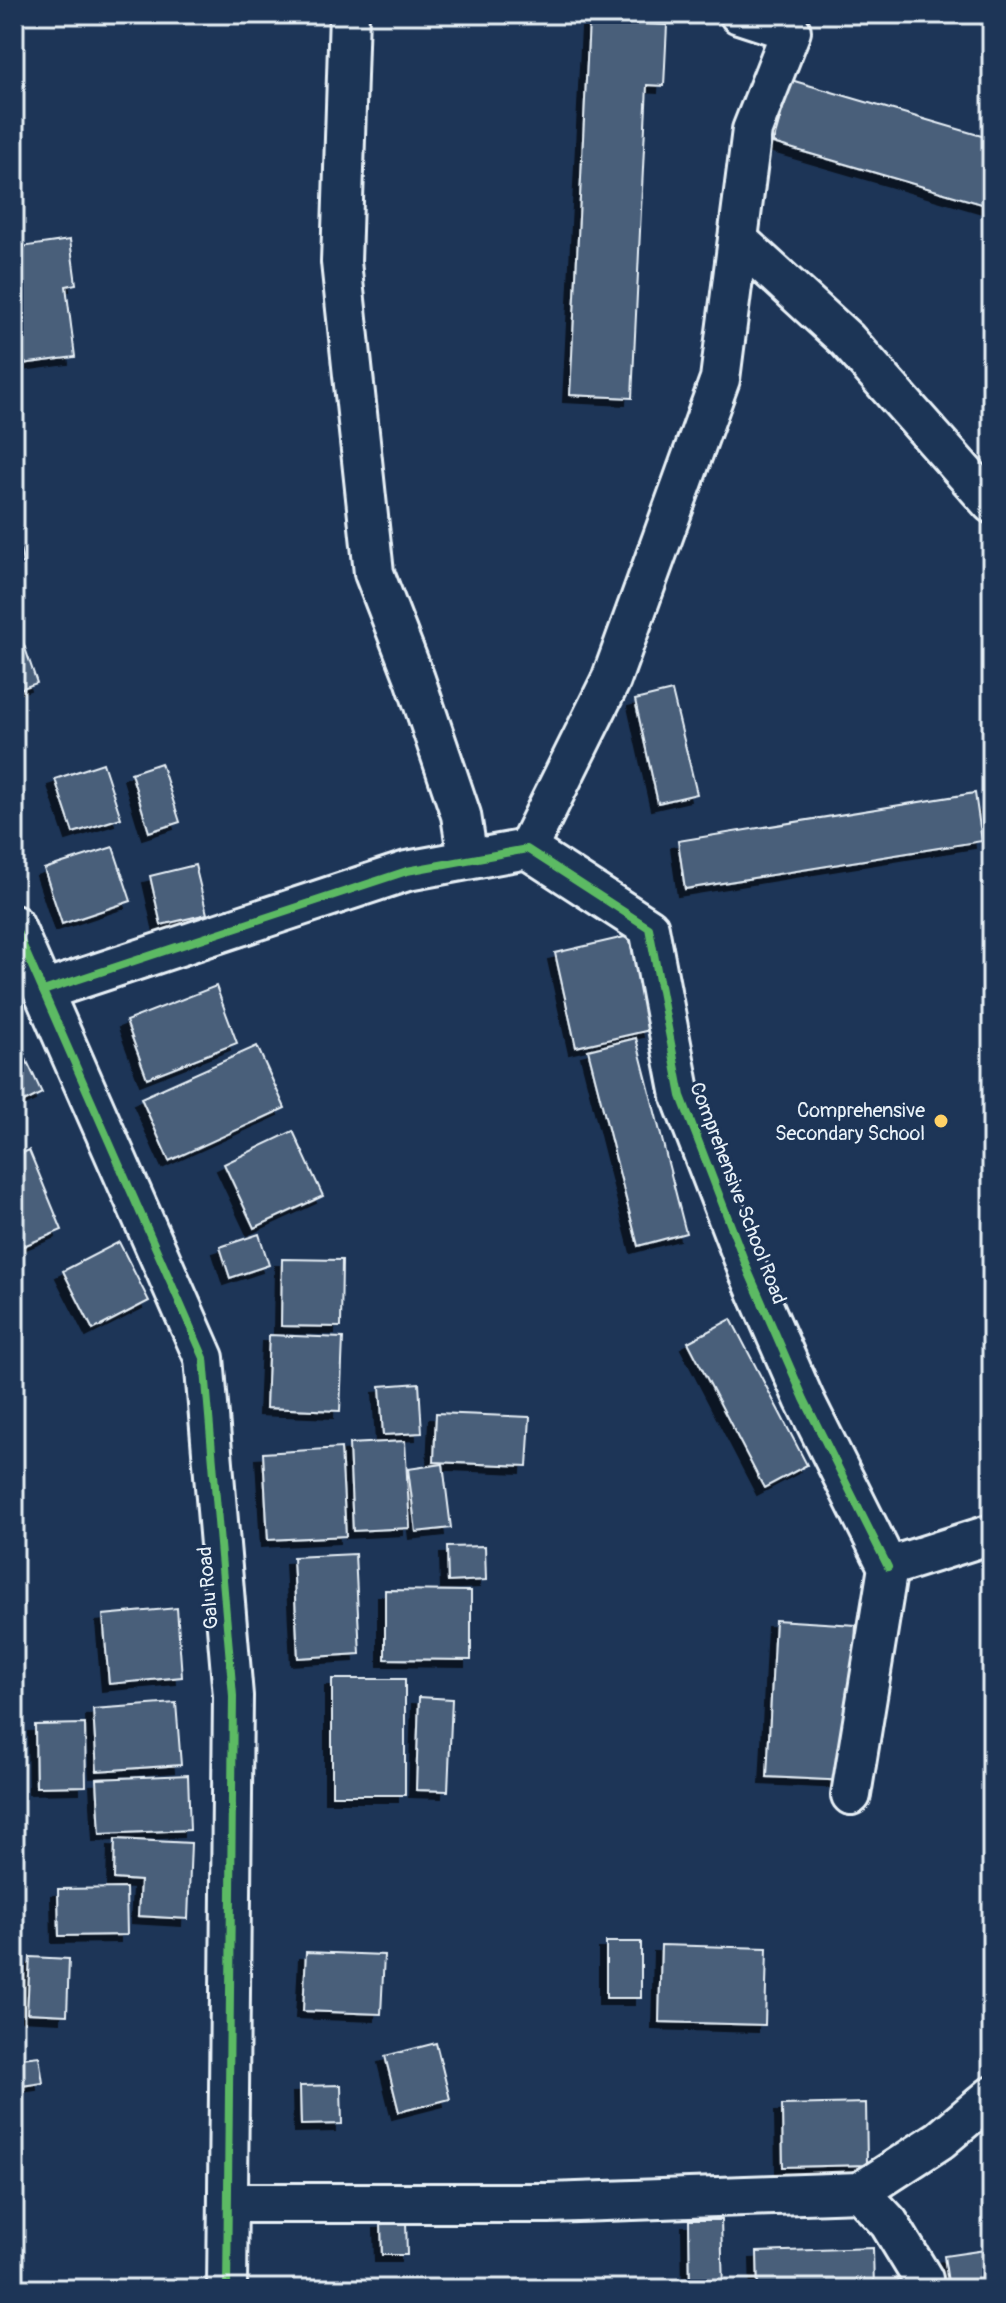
<svg xmlns="http://www.w3.org/2000/svg" width="1006" height="2303" font-family="Pangolin,sans-serif">
	<defs>
		<filter id="shadow"><feDropShadow dx="-7" dy="7" stdDeviation="0" flood-color="#0009"/></filter>
	</defs>
	<rect width="100%" height="100%" fill="#1d3557"/>
	<filter id="ink" filterUnits="userSpaceOnUse"><feTurbulence type="fractalNoise" baseFrequency=".0125" numOctaves="2"/><feDisplacementMap in="SourceGraphic" scale="16" xChannelSelector="R" yChannelSelector="G"/><feConvolveMatrix kernelMatrix="1 2 1 2 8 2 1 2 1" color-interpolation-filters="sRGB"/></filter>
	<g filter="url(#ink)">
		<!-- building -->
		<g fill="#495e7a" stroke="#e8f1f8" stroke-width="2" filter="url(#shadow)">
			<polygon points="589,21 667,25 664,86 647,85 632,398 570,395"/>
			<polygon points="791,80 992,139 992,207 773,143"/>
			<polygon points="70,240 76,284 66,286 75,357 14,365 14,248"/>
			<polygon points="14,516 23,563 14,565"/>
			<polygon points="14,616 37,683 14,691"/>
			<polygon points="672,691 697,794 658,803 635,700"/>
			<polygon points="103,763 121,818 73,833 55,779"/>
			<polygon points="161,763 180,822 149,832 131,773"/>
			<polygon points="975,793 982,841 685,889 678,841"/>
			<polygon points="992,804 992,845 990,846 984,805"/>
			<polygon points="113,847 131,901 62,924 44,869"/>
			<polygon points="195,865 207,914 161,925 150,876"/>
			<polygon points="629,936 650,1030 576,1047 555,953"/>
			<polygon points="216,986 237,1043 147,1078 126,1021"/>
			<polygon points="16,1038 42,1093 14,1107 14,1039"/>
			<polygon points="636,1038 686,1233 638,1246 588,1050"/>
			<polygon points="257,1046 285,1108 169,1161 141,1098"/>
			<polygon points="293,1131 323,1196 254,1228 224,1164"/>
			<polygon points="29,1150 62,1230 14,1250 14,1157"/>
			<polygon points="259,1234 269,1265 230,1278 220,1247"/>
			<polygon points="119,1242 149,1301 93,1330 63,1271"/>
			<polygon points="282,1259 342,1260 341,1327 281,1326"/>
			<polygon points="731,1319 807,1465 764,1488 688,1342"/>
			<polygon points="269,1335 343,1338 340,1411 266,1408"/>
			<polygon points="419,1383 422,1433 383,1435 380,1386"/>
			<polygon points="436,1413 530,1417 527,1466 434,1462"/>
			<polygon points="405,1441 410,1528 353,1531 349,1444"/>
			<polygon points="341,1448 346,1536 268,1540 263,1453"/>
			<polygon points="443,1464 451,1528 416,1532 408,1469"/>
			<polygon points="485,1546 486,1580 448,1582 447,1547"/>
			<polygon points="355,1554 360,1654 298,1658 293,1557"/>
			<polygon points="385,1590 471,1591 471,1660 385,1659"/>
			<polygon points="177,1608 182,1677 109,1684 103,1615"/>
			<polygon points="775,1620 856,1625 848,1781 767,1777"/>
			<rect x="332" y="1679" width="73" height="116"/>
			<polygon points="419,1697 452,1699 448,1791 416,1790"/>
			<polygon points="176,1703 181,1765 97,1771 93,1709"/>
			<polygon points="85,1724 86,1786 36,1787 35,1725"/>
			<polygon points="188,1775 190,1830 100,1834 97,1779"/>
			<polygon points="115,1839 191,1843 188,1919 138,1916 140,1881 114,1879"/>
			<polygon points="126,1888 127,1935 59,1936 58,1889"/>
			<rect x="606" y="1942" width="35" height="56"/>
			<polygon points="661,1945 767,1948 765,2025 659,2022"/>
			<polygon points="306,1952 384,1955 381,2014 303,2011"/>
			<polygon points="30,1957 69,1959 67,2015 27,2013"/>
			<polygon points="436,2043 450,2099 399,2112 385,2056"/>
			<polygon points="39,2056 43,2083 14,2087 14,2059"/>
			<polygon points="341,2085 342,2124 301,2125 300,2086"/>
			<polygon points="866,2103 867,2165 783,2167 782,2105"/>
			<polygon points="689,2220 721,2220 723,2289 690,2289"/>
			<polygon points="406,2221 407,2255 382,2255 381,2222"/>
			<polygon points="873,2248 874,2289 758,2289 757,2252"/>
			<polygon points="992,2249 992,2289 949,2289 944,2256"/>
		</g>
		<g fill="none" stroke-linecap="round" stroke-linejoin="round">
			<defs>
				<g id="street">
					<polyline points="349,14 341,262 374,573 415,679 461,815 468,859"/>
					<polyline points="738,240 847,340 992,504"/>
					<polyline points="527,849 611,680 720,379 752,130 791,31 739,14"/>
					<polyline points="14,925 204,1358 233,1696 227,2289"/>
					<polyline points="43,991 407,871 527,849 649,928 681,1096 749,1273 804,1399 888,1567"/>
					<polyline points="888,1567 992,1534"/>
					<polyline points="851,1795 888,1567"/>
					<polyline points="860,2192 889,2223 923,2279"/>
					<polyline points="228,2203 549,2203 860,2192 940,2140 992,2096"/>
				</g>
			</defs>
			<!-- street casing -->
			<use href="#street" stroke="#e8f1f8" stroke-width="44"/>
			<!-- street -->
			<use href="#street" stroke="#1d3557" stroke-width="38"/>
			<defs>
				<g id="cycleway">
					<polyline points="14,925 204,1358 233,1696 227,2289"/>
					<polyline points="43,991 407,871 527,849 649,928 681,1096 749,1273 804,1399 888,1567"/>
				</g>
			</defs>
			<!-- cycleway casing -->
			<use href="#cycleway" stroke="#1d3557" stroke-width="13"/>
			<!-- cycleway -->
			<use href="#cycleway" stroke="#5cba63" stroke-width="8"/>
		</g>
	</g>
	<!-- markers -->
	<circle fill="#ffd166" stroke="#1d3557" stroke-width="3" cx="941" cy="1121" r="8"/>
	<g text-anchor="middle" dominant-baseline="central" stroke-width="6" stroke-linejoin="round" paint-order="stroke">
		<!-- poi labels -->
		<g font-size="20" fill="#e8f1f8" stroke="#1d3557" text-anchor="end">
			<text x="925" y="1110">Comprehensive<tspan x="925" dy="23">Secondary School</tspan></text>
		</g>
		<!-- street labels -->
		<g font-size="20" fill="#e8f1f8" stroke="#1d3557">
			<text transform="translate(738 1193) rotate(69)">Comprehensive School Road</text>
			<text transform="translate(208 1588) rotate(-95)">Galu Road</text>
		</g>
	</g>
	<!-- margin -->
	<rect width="1006" height="2303" fill="none" stroke="#1d3557" stroke-width="48"/>
	<rect x="24" y="24" width="958" height="2255" fill="none" stroke="#e8f1f8" stroke-width="3" filter="url(#ink)"/>
</svg>
